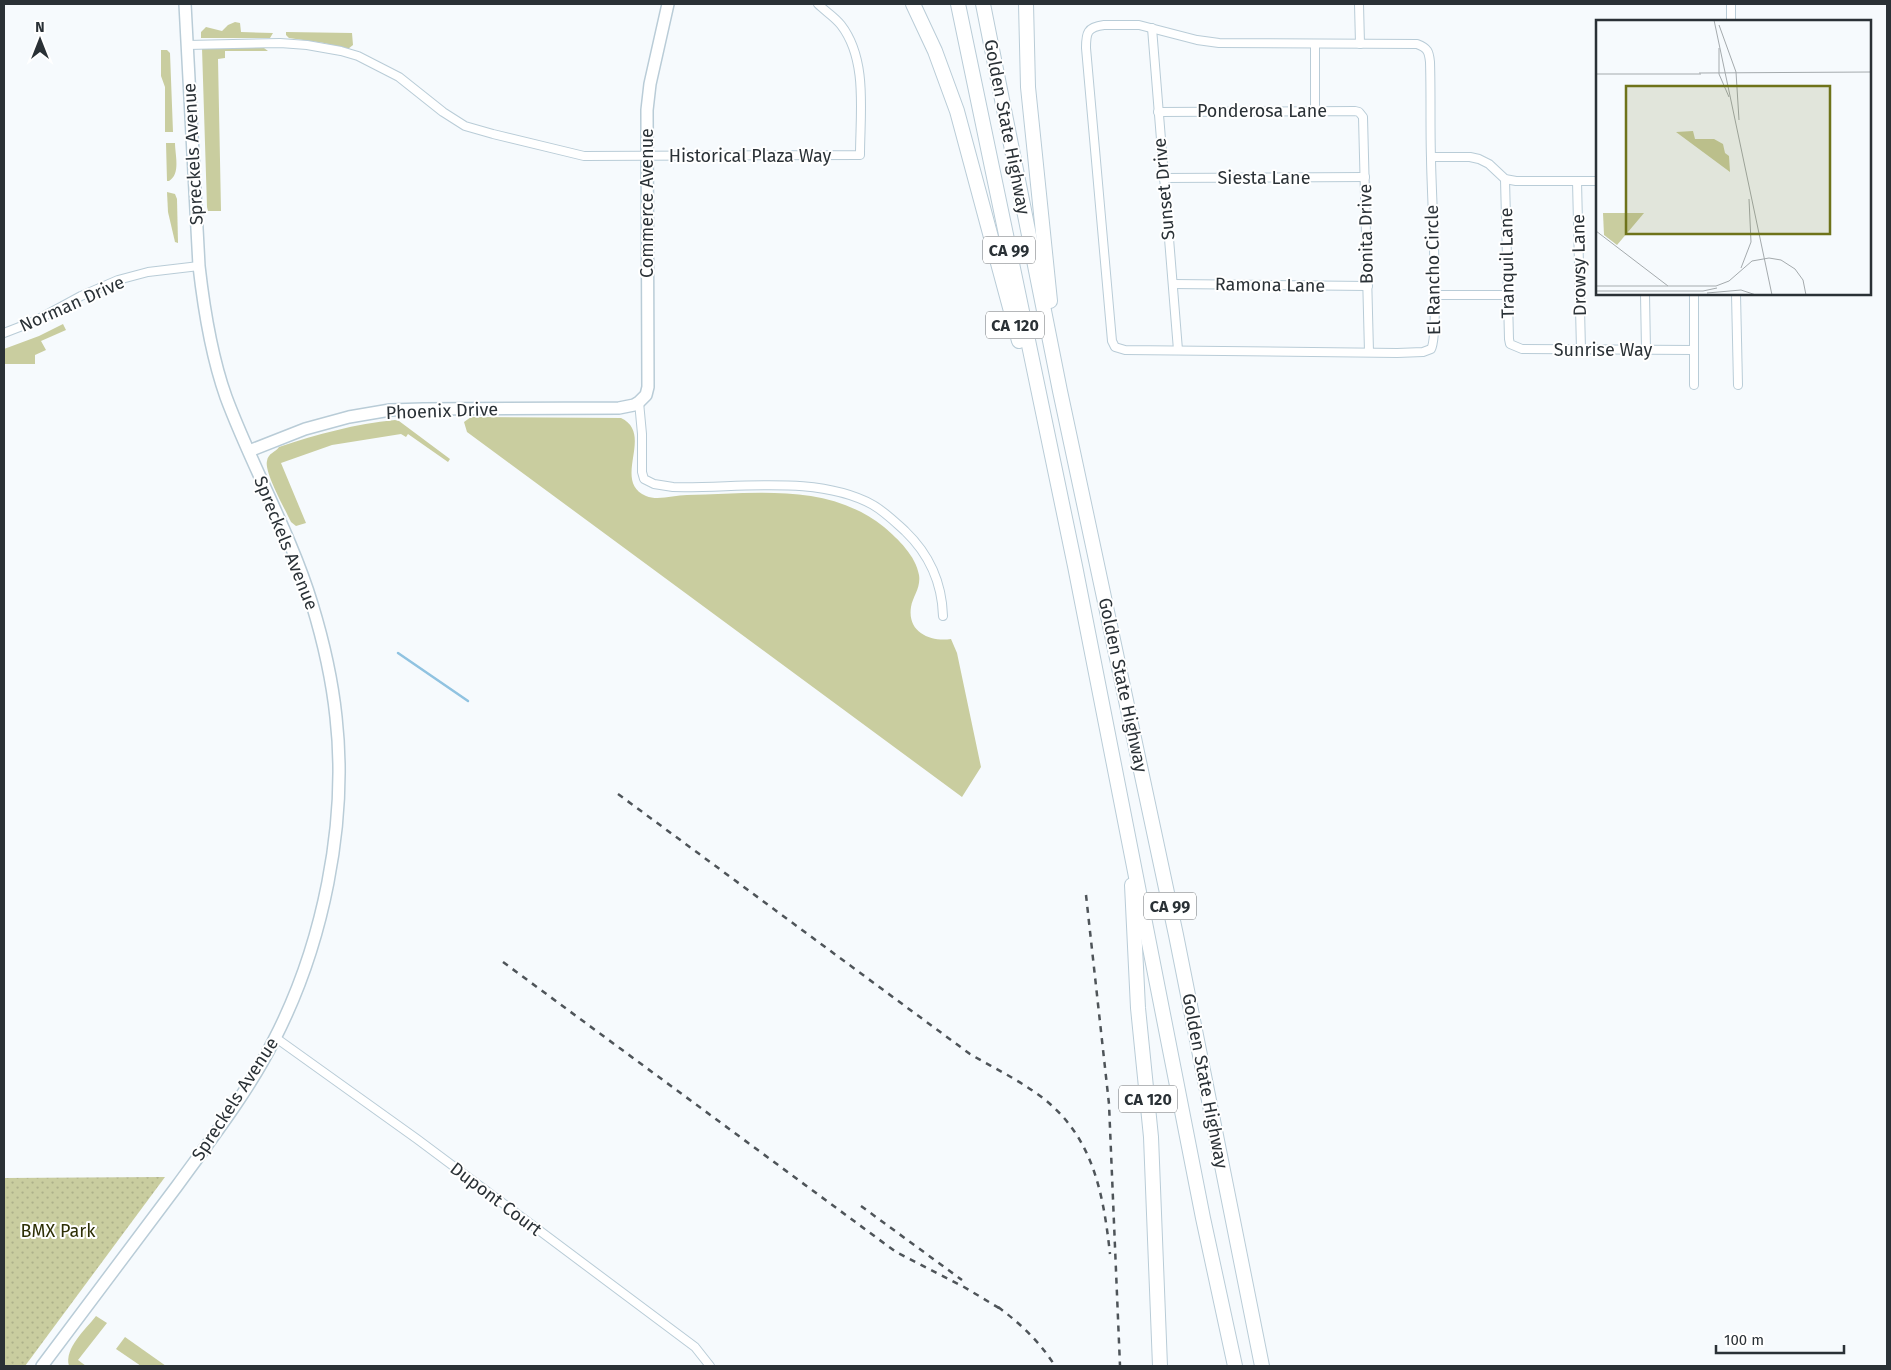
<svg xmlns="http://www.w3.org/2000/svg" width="1891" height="1370" font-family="'Fira Sans',sans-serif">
	<defs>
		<pattern id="park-dots" width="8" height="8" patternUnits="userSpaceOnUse" patternTransform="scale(1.25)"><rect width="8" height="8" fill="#c9cd9f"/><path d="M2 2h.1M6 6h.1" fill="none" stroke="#adb08a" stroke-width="1.8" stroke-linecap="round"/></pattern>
	</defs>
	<rect width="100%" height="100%" fill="#f6fafd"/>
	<!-- grass -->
	<g fill="#c9cd9f">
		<polygon points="235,22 240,23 241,32 273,33 270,38 201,38 201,32 206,27 222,31 228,25"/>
		<polygon points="286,32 352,33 353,45 348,49 324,43 289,38 286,35"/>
		<polygon points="202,48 264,48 268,51 225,51 225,58 218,59 221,211 208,211 207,207"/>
		<polygon points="161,50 167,50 170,53 173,132 165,132 165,87 161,76"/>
		<path d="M166,143H175C175,155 181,174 169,181H167Z"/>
		<polygon points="167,192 175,194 177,199 178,243 175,242 168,212"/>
		<polygon points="63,324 66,330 41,341 46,350 35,355 35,364 4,364 4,349 39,336"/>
		<path d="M471,417L621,418C655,434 611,481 646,496C658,501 674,495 687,495C754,494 828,482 884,527C898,539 916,556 919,575C921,588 913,596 911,607C907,633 931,642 951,639L957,653L981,767L962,797L467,432L464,422Z"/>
		<path d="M395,420L399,421L450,459L448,462L408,434L406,437L401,434L332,445L281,463L306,523L296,526L291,522C285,509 264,472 267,461C268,453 276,452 279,447C318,434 355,424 395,420Z"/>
		<path d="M96,1316L107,1323L78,1360L86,1366H69C64,1348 86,1329 96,1316Z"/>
		<polygon points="125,1337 166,1366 141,1366 116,1349"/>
	</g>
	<!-- park -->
	<polygon fill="url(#park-dots)" points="165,1177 25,1366 4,1366 4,1178"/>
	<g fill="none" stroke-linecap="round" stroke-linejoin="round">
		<!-- stream -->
		<polyline stroke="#90c3e1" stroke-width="2.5" points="398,653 468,701"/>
		<defs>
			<g id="street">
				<polyline points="1359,4 1360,44"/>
				<polyline points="1731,4 1731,21"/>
				<path d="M1104,25H1139L1197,40L1219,43L1417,44C1428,48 1429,52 1430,62C1431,94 1430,126 1431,158C1431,186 1440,335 1431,349L1423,352L1397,353L1125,350L1115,347L1112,341L1086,48C1086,33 1087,27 1104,25Z"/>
				<polyline points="1152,28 1178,350"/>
				<path d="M187,45L280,43L307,45L341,51L358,56L399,77L443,112L465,126L493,134L584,156L860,155C860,113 868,60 841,25C835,17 825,11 818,4"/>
				<polyline points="1315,110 1315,44"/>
				<polyline points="1158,112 1355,111 1359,112 1363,117 1369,352"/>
				<polyline points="1431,157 1470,157 1479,159 1489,164 1505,179 1516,181 1597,181"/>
				<polyline points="1163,178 1365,177"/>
				<polyline points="1505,179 1509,339 1510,344 1522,349 1694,350"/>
				<polyline points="1577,181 1581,350"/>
				<polyline points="1173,284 1368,286"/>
				<polyline points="1645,294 1646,350"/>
				<polyline points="1694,294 1694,385"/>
				<polyline points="1736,294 1738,385"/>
				<polyline points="1435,295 1507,295"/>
				<polyline points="4,333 35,321 81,296 118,280 148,272 199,266"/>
				<path d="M639,402L642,434V472L644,479L654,484L673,487C735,489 817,474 873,505C885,512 895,522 905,531C929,554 942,583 943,616"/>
				<polyline points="276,1038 417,1139 695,1347 710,1366"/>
			</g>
			<g id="secondary">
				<polyline points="249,451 305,429 349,417 390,410 423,409 619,408 634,405 639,402 646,395 648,387 647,110 650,84 668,4"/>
				<path d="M42,1366C87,1306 132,1246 177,1186C211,1139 248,1092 274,1040C323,945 348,823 336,717C332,679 323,640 312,604C290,532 252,467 226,397C211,355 204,310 199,266L185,4"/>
			</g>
			<g id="highway">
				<polyline points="913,4 935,51 957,111 1019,341"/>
				<polyline points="958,4 1075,566 1203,1218 1235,1366"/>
				<polyline points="983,4 1060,391 1176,935 1262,1366"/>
				<polyline points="1026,4 1028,87 1050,301"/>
				<polyline points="1132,885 1138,1008 1151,1137 1160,1366"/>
			</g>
		</defs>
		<!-- street casing -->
		<use href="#street" stroke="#b9ccd7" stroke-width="10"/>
		<!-- secondary casing -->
		<use href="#secondary" stroke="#b9ccd7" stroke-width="14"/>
		<!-- highway casing -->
		<use href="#highway" stroke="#b9ccd7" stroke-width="16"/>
		<!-- street -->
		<use href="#street" stroke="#fff" stroke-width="8"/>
		<!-- secondary -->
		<use href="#secondary" stroke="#fff" stroke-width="11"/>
		<!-- highway -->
		<use href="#highway" stroke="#fff" stroke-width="14"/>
		<!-- rail -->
		<g stroke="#4e5459" stroke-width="2.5" stroke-dasharray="6 6" stroke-linecap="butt">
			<path d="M618,794L970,1054C992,1067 1015,1078 1036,1093C1092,1132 1103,1190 1110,1254"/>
			<polyline points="1086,895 1109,1104 1120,1366"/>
			<polyline points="503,962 896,1252 964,1287 1004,1311"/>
			<polyline points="861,1206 962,1280"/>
			<path d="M998,1307C1021,1324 1040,1342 1055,1366"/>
		</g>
	</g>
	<g text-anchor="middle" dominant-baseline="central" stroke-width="4" stroke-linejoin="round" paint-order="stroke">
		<!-- shield labels -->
		<g fill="#fff" stroke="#6a6f72" stroke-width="1">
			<rect x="983" y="236.5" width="52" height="27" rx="4"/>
			<rect x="986" y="311.5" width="58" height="27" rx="4"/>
			<rect x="1144" y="892.5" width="52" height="27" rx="4"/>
			<rect x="1119" y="1085.5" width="58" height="27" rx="4"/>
		</g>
		<g font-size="16" font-weight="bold" fill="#2a3136">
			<text x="1009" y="250">CA 99</text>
			<text x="1015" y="325">CA 120</text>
			<text x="1170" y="906">CA 99</text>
			<text x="1148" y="1099">CA 120</text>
		</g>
		<!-- street labels -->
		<g font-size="18" fill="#2a3136" stroke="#fff">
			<text x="1262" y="111">Ponderosa Lane</text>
			<text transform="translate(1007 127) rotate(79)">Golden State Highway</text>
			<text transform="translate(193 154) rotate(-93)">Spreckels Avenue</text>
			<text x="750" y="156">Historical Plaza Way</text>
			<text x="1264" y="178">Siesta Lane</text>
			<text transform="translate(1164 189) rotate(-95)">Sunset Drive</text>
			<text transform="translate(647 203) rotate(-90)">Commerce Avenue</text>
			<text transform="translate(1366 234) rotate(-91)">Bonita Drive</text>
			<text transform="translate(1507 263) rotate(-91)">Tranquil Lane</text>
			<text transform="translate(1579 265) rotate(-91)">Drowsy Lane</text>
			<text transform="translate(1433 270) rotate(-91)">El Rancho Circle</text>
			<text transform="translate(1270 285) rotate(1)">Ramona Lane</text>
			<text transform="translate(72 304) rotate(-24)">Norman Drive</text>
			<text x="1603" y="350">Sunrise Way</text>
			<text transform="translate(442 411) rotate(-2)">Phoenix Drive</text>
			<text transform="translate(286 543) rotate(68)">Spreckels Avenue</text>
			<text transform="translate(1123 685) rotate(78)">Golden State Highway</text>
			<text transform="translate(1205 1081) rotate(79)">Golden State Highway</text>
			<text transform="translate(235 1099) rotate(-57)">Spreckels Avenue</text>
			<text transform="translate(496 1199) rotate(37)">Dupont Court</text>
		</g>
		<!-- park labels -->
		<g font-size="18" fill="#2d2f06" stroke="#fff">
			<text x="58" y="1231">BMX Park</text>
		</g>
	</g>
	<!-- overview -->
	<g transform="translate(1596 20)">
		<rect width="275" height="275" fill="#f6fafd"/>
		<path d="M97,111L99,119H118L127,124L129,133L133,136L134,152L80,112Z" fill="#c9cd9f"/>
		<path d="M7,193H48L21,225L8,215Z" fill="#c9cd9f"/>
		<path fill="none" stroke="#a4aaad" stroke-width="1" d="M118,0L176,275M123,5L140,52L143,100M123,28V54L133,77M103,53L275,52M0,54H105M0,211L72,266M145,248L155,222L153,179M0,266H120L133,261L156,241L173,238L185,240L199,249L207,260L210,275M0,271H107L121,268M111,273L145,270L160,275"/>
		<path fill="#6e731a" fill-opacity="0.15" stroke="#6e731a" stroke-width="2.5" d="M30,66H234V214H30Z"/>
		<rect width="275" height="275" fill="none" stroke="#2a3136" stroke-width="2.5"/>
	</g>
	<!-- border -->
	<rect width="1891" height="1370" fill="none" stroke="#2a3136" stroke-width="10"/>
	<!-- north arrow -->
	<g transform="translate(40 40)" stroke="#ffffff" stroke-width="4" paint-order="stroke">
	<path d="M0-4L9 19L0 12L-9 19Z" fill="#2a3136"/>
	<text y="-8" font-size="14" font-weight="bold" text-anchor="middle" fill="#2a3136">N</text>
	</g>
	<!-- scale -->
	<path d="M1716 1345v8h128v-8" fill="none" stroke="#2a3136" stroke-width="2.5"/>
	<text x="1724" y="1345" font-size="15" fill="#2a3136" stroke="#ffffff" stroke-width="4" paint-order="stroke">100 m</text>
</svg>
